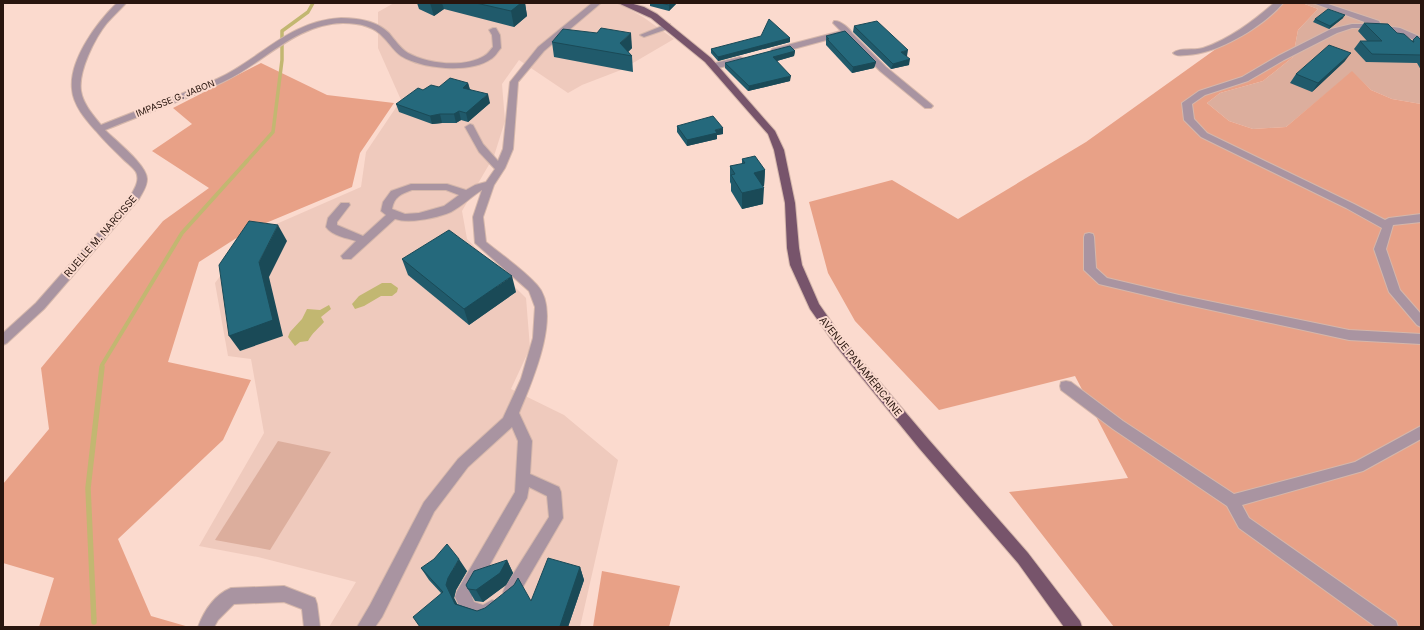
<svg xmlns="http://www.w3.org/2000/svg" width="1424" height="630" font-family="Inter,sans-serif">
	<rect width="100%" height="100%" fill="#fbdace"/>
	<!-- built -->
	<polygon fill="#efcabd" points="394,3 618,3 643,17 674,39 621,70 582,85 568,93 519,60 502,84 505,121 494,156 462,211 467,239 526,298 530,348 511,389 564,415 618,460 580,627 329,627 356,582 258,557 199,546 264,433 251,359 228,356 215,283 251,235 361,187 366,152 401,100 378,48 378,12"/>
	<!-- green -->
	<g fill="#dcae9d">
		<polygon points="1302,3 1421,3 1421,104 1392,99 1371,90 1352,72 1286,127 1253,129 1229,121 1207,103 1220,93 1263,81 1293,57 1298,30 1318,9"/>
		<polygon points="278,441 331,452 270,550 215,540"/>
	</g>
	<!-- forest -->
	<g fill="#e8a187">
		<polygon points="1280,3 1302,3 1318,9 1298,30 1293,57 1263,81 1220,93 1207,103 1229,121 1253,129 1286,127 1352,71 1371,90 1392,99 1421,104 1421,627 1114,627 1009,492 1128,478 1075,376 939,410 855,321 828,273 809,202 892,180 958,219 1086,142"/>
		<polygon points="261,63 327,95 394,103 360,153 352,187 249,230 199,262 168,362 251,380 223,440 118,539 151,616 189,627 39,627 54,578 3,563 3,484 49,429 41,368 163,221 209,188 152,151 192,124 173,108"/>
		<polygon points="602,571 680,586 669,627 593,627"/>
	</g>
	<!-- water -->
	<g fill="#c2b771">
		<polygon points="382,283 391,283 398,288 397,292 392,296 381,296 364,306 355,309 352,304 359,296"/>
		<path d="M329,305L331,309L321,317L324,322C318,329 312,333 308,341L300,342L295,346L288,337L290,332L302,319L307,309L320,310Z"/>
	</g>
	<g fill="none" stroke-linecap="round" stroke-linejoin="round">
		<!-- stream-far2 -->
		<polyline stroke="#c2b771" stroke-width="3.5" points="246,162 273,132 282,60 282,31 308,12 313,3"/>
		<!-- stream-far1 -->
		<polyline stroke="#c2b771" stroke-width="4" points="102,368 102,365 182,233 247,161"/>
		<!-- stream -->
		<polyline stroke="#c2b771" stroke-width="5.5" points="94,622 88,488 102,367"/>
		<defs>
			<g id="minor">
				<path d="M117,3H126C120,10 113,16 107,23C95,38 78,71 81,91C83,104 93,115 101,125C140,109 179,96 217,79C261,59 288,21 341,18C358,18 377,21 389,33C395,40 400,48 408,53C428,64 464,68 484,56C488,54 490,50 493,47L492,35L489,30L493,28H496L500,35L501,48C498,51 495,57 491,59C470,74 422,69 401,56C394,51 390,44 384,38C374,26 359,23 343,23C295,24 264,63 223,82C185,100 144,114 105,130C116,141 147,165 147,179C147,187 142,193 139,199L44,309L7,343L3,345V333L36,303L131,195C135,188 140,180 136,172C133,167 127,163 123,159C114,150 104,141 96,131C86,120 73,105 72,89C69,60 97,22 117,3Z"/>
				<path d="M592,3H601L544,51L518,82L513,149L505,168L494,185L483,217L486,242C503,256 523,269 537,285C563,313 531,384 519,413L532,441L530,474L559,487L561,492L563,518L517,597L511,600L505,597L503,592L505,587L549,517L547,496L529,487L527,498L472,597L474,602L483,605L492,600L498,602L500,608L498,614L485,621L463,614L455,597L457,591L515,492L518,441L512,427L468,467L434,512L382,617L375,627H357L370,605L424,502L458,459L503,418L521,379L533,338L535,307L529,291L475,243L473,217L482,190C472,196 461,207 451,212C437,218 410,224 395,219L351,259H343L341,256L356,241C347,238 332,236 326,227L328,218L341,203H349L350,205L337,222V225L363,236L386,215L381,211L383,202L391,191L411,184H447L466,190L475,185L486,182L495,169L479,152L465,127L470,124L473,125L483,144L498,161L503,149L510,82L538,47ZM412,190H446L459,195L444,206L419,213L405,214L392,209C394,197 401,194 412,190Z"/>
				<path d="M1274,3H1283C1264,26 1218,54 1187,55C1182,55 1177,57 1173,53C1179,47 1194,51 1203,48C1230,39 1253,21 1274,3Z"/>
				<polygon points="1313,3 1325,3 1379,21 1380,23 1378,25 1400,28 1421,37 1421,43 1398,33 1371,28 1352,28 1337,33 1284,60 1248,81 1205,95 1192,104 1194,119 1207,133 1354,204 1385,220 1389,218 1421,214 1421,222 1393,225 1386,249 1400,290 1421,314 1421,327 1417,325 1389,292 1374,249 1382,228 1346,208 1201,137 1184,120 1182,103 1199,91 1242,77 1278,56 1331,29 1352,24 1370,24"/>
				<path d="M834,21C840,20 850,29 852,33L886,67L931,104L933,106L931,108H925L880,71L845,35L775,54L771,51L772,49L841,31L833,23Z"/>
				<polygon points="667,24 670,24 670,28 644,37 640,35"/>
				<polygon points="740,57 743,58 744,60 743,62 714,69 710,66 711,64"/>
				<polygon points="1089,233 1093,234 1094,237 1096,268 1107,278 1179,295 1349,330 1421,334 1421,344 1349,340 1179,303 1099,284 1084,270 1084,237 1085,234"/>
				<polygon points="1066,381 1071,382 1123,421 1234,494 1355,462 1421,426 1421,439 1363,471 1242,505 1249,518 1396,621 1398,627 1376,627 1239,528 1227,506 1113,429 1061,390 1060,386 1061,382"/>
				<path d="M284,586L315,598L317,604L320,627H304L302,609L284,602L234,604L218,620L214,627H198C204,611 214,595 231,588Z"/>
			</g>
			<polygon id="major" points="618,3 630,3 644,7 657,14 711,58 775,131 784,150 795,203 799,248 802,265 819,304 844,340 929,440 1028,553 1080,621 1082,627 1064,627 1018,563 919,448 836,346 810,309 790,265 787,248 785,203 774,150 768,134 705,62 651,18"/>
		</defs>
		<!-- minor casing -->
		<use href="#minor" stroke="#d5b7ab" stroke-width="2"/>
		<!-- major casing -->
		<use href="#major" stroke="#d5b7ab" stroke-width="2"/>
		<!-- minor -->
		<use href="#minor" fill="#a994a1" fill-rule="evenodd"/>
		<!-- major -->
		<use href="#major" fill="#77546b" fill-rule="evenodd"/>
	</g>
	<!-- wall -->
	<g fill="#205a6b">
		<polygon points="417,3 525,3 527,16 514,27 444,9 434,16 419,9"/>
		<polygon points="650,3 677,3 669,11 650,6"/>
		<polygon points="1343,18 1329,29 1313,22 1315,19"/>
		<polygon points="1364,23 1397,33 1412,41 1413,40 1421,40 1421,70 1417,63 1366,62 1354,49 1360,41 1367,41 1358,31"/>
		<polygon points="854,26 907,56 906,56 909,65 891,69 853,32"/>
		<polygon points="826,36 876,62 874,68 852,73 826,45"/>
		<polygon points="790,38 790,42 718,61 711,53 711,49"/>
		<polygon points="552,42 632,48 628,52 632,56 633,72 554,57"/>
		<polygon points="795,51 794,56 777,61 790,81 748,91 725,68 725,63"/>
		<polygon points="1345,61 1312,92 1290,83 1296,74"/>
		<polygon points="468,83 470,89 490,103 468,122 461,120 456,123 442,123 432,124 399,112 396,104 423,90 439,87"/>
		<polygon points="677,126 723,134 717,135 717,139 687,146 677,132"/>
		<polygon points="742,159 765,170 764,186 762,186 763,204 742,209 731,191 731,184 730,182 730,166 742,164"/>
		<polygon points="402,259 516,292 469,325 408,275"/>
		<polygon points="507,560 513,573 506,585 483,602 475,601 468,589"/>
		<polygon points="580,567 584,580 568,627 420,627 441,593 429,580 421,568 467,571 456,590 454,598 457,604 477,611 531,601"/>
	</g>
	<!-- shaded-wall -->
	<g fill="#1a4a57">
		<polygon points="430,3 442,3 444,9 434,16"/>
		<polygon points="521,3 525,3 527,16 514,27 511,11"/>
		<polygon points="671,3 677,3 669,11 669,5"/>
		<polygon points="1345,15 1343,18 1329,29 1330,26"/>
		<polygon points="631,33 632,48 625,55 620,43"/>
		<polygon points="790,38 790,42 718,61 718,57"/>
		<polygon points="908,50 907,56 900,57 901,52"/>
		<polygon points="795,51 794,56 773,62 773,57"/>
		<polygon points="1351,53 1345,61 1312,92 1318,83"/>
		<polygon points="910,59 909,65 891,69 893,64"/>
		<polygon points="876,62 874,68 852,73 853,67"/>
		<polygon points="791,76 790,81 748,91 749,86"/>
		<polygon points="468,83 470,92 463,88"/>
		<polygon points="488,94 490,103 468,122 466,113"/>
		<polygon points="459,111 461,120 456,123 454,114"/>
		<polygon points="440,114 442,123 432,124 430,116"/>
		<polygon points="723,128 723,134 717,135 717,139 687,146 687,140 715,130"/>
		<polygon points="765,170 764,186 753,189 754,173"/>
		<polygon points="764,188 763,204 742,209 742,193"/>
		<polygon points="278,225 287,241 269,277 283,336 240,351 229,336 259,262"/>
		<polygon points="512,276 516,292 469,325 464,309"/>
		<polygon points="459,559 467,571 456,590 454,598 463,615 455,604 446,585 448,578"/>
		<polygon points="507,560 513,573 506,585 483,602 476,590"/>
		<polygon points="580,567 584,580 568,627 560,627 560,626"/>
	</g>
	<!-- building -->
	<g fill="#25697c" stroke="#1a4a57">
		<polygon points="476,3 521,3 511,11"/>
		<polygon points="660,3 671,3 669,5"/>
		<polygon points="1328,9 1345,15 1330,26 1315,19"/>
		<polygon points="769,19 790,38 718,57 711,49 761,36"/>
		<polygon points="877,21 908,50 901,52 910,59 893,64 854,26"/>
		<polygon points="1364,23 1388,24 1397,33 1404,34 1413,42 1414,42 1413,40 1417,36 1421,40 1421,55 1372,54 1360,41 1382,41"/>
		<polygon points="601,28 631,33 620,43 632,56 552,42 563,29 597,33"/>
		<polygon points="845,31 876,62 853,67 827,39 829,39 826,36"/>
		<polygon points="1329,45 1351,53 1318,83 1296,74"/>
		<polygon points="790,46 795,51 773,57 791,76 749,86 725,63"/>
		<polygon points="450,78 468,83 463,88 488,94 466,113 459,111 454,114 440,114 430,116 396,104 418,88 423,90 431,85 439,87"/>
		<polygon points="713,116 723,128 715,130 717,133 687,140 677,126"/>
		<polygon points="755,156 765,170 754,173 764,188 742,193 731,175 735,174 730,166 745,163 742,159"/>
		<polygon points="249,221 278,225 259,262 273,320 229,336 219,265"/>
		<polygon points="449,230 512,276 464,309 402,259"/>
		<polygon points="447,544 459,559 448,578 446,585 455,604 477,611 485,608 514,585 518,578 531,601 548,558 580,567 560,626 561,627 420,627 413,617 443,592 421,568 434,559"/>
		<polygon points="507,560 500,573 476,590 468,589 466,585 474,571"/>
	</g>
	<g text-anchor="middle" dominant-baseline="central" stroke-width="4" stroke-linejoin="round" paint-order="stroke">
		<!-- far-street labels -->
		<g font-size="9" fill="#28150e" stroke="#fbdace">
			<text transform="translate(175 98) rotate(-22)">IMPASSE G. JABON</text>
		</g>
		<!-- street labels -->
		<g font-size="10" fill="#28150e" stroke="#fbdace">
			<text transform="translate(100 236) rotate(-49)">RUELLE M. NARCISSE</text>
			<text transform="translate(861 366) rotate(51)">AVENUE PANAMÉRICAINE</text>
		</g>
	</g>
	<!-- border -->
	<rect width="1424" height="630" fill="none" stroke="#28150e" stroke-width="8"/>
</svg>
